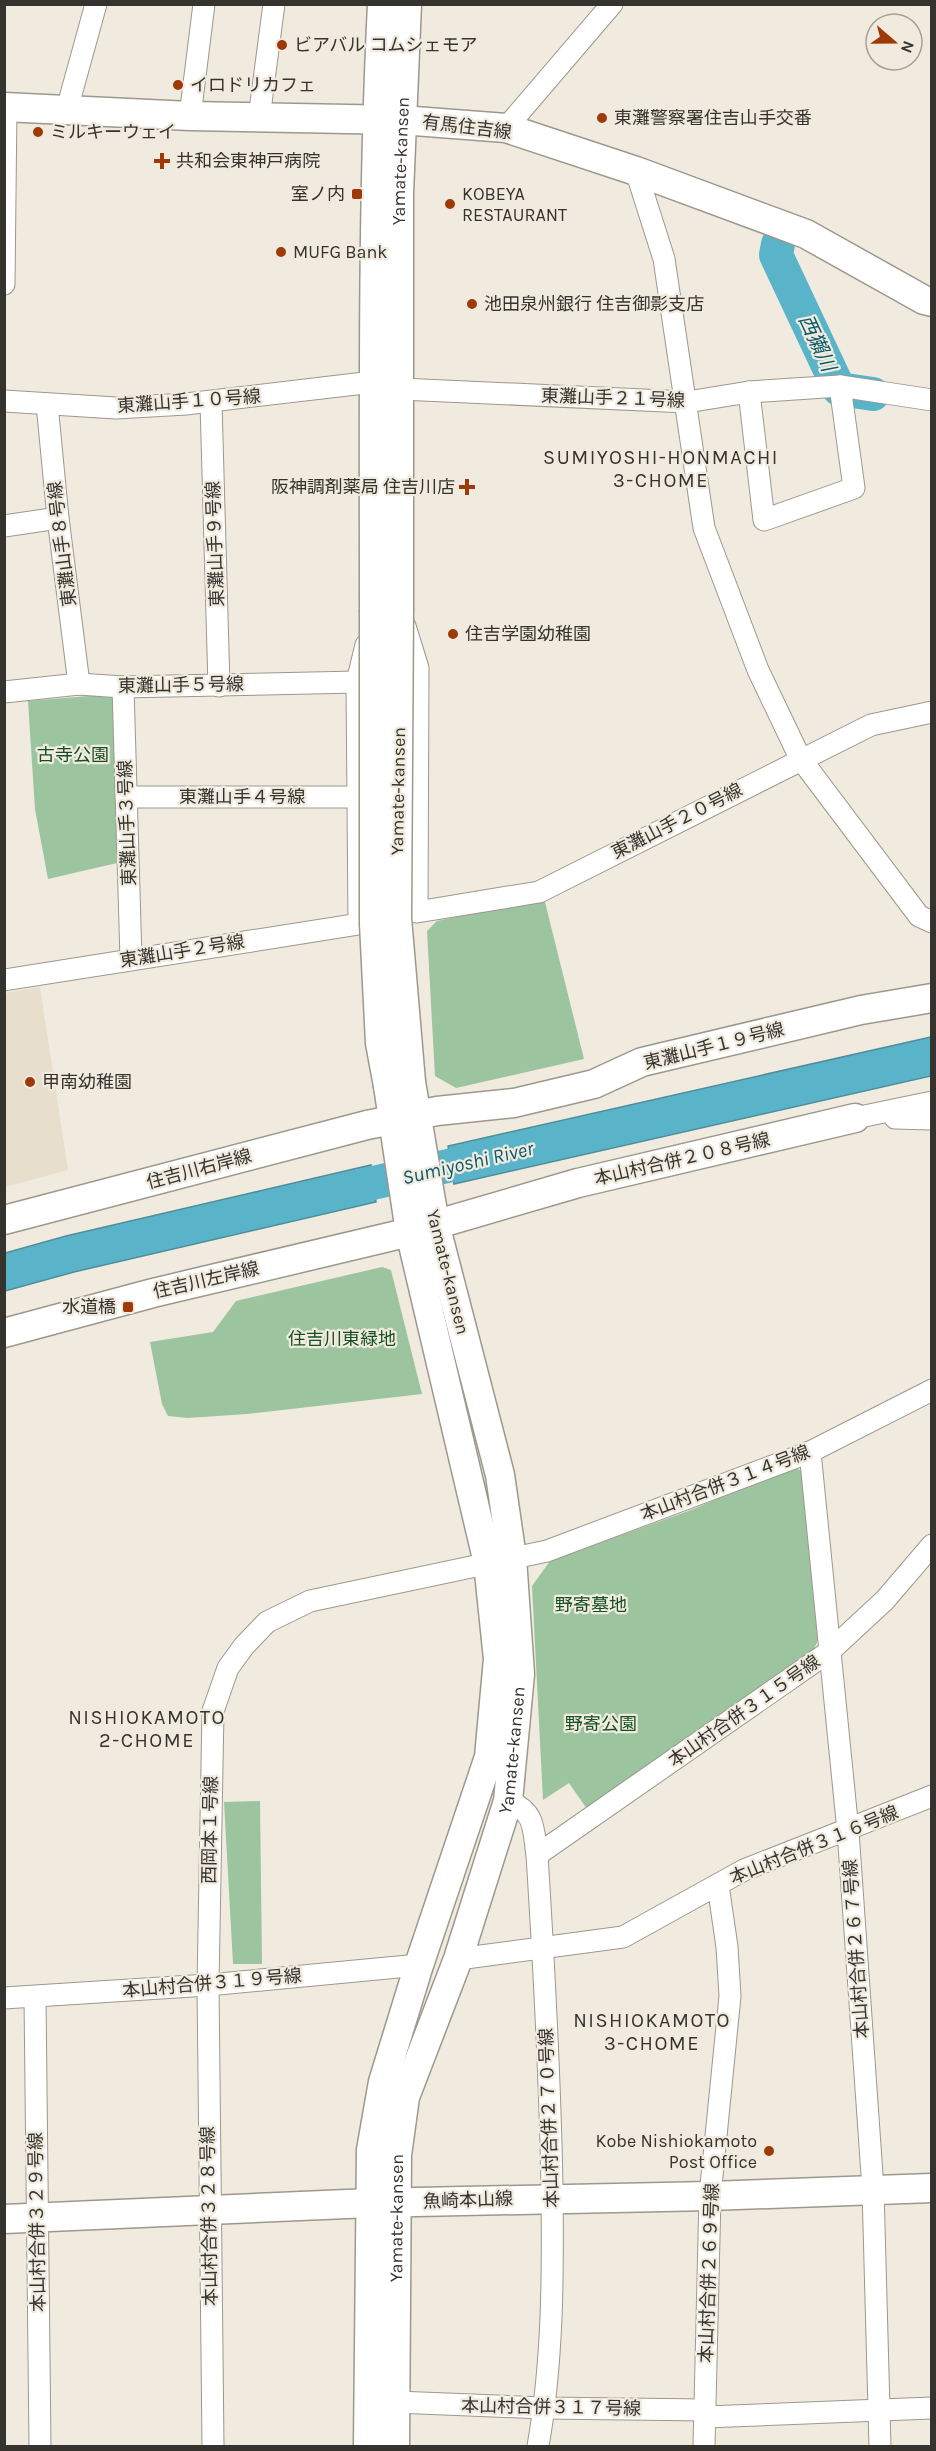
<svg xmlns="http://www.w3.org/2000/svg" width="936" height="2451" font-family="Karla,'Noto Sans JP',sans-serif">
	<rect width="100%" height="100%" fill="#f0ebde"/>
	<!-- built -->
	<polygon fill="#e7decc" points="40,987 68,1170 5,1187 5,993"/>
	<!-- green -->
	<g fill="#9bc49f">
		<polygon points="113,694 117,863 48,879 35,809 28,701"/>
		<polygon points="544,898 584,1059 456,1088 435,1076 427,931 437,921"/>
		<polygon points="382,1267 391,1270 422,1394 247,1414 188,1418 168,1416 162,1404 150,1342 213,1332 236,1301"/>
		<polygon points="792,1467 803,1471 819,1638 812,1653 587,1809 569,1783 543,1800 532,1586 550,1561 691,1510"/>
		<polygon points="260,1801 262,1964 233,1964 224,1802"/>
	</g>
	<!-- water -->
	<g fill="#5ab4c9" stroke="#4f8d9a" stroke-width="1.5">
		<polygon points="931,1037 931,1076 454,1184 448,1146"/>
		<polygon points="371,1165 376,1202 74,1272 5,1291 5,1253 66,1236"/>
	</g>
	<g fill="none" stroke-linecap="round" stroke-linejoin="round">
		<!-- river -->
		<g stroke="#5ab4c9" stroke-width="34">
			<polyline points="778,244 776,255 839,389 873,394"/>
			<polyline points="329,1193 496,1155"/>
		</g>
		<defs>
			<g id="street">
				<polyline points="67,109 96,4"/>
				<polyline points="190,116 204,4"/>
				<polyline points="259,118 274,4"/>
				<polyline points="506,128 612,4"/>
				<polyline points="636,171 664,259 704,528 758,670 800,758 919,916 932,922"/>
				<polyline points="4,284 6,107"/>
				<polyline points="401,389 687,402 749,392 840,386 932,400"/>
				<polyline points="749,392 764,520 854,488 840,386"/>
				<polyline points="4,401 116,408 186,404 373,382"/>
				<polyline points="211,403 219,686"/>
				<polyline points="47,404 58,518 79,684"/>
				<polyline points="4,526 58,518"/>
				<polyline points="405,626 418,668 417,912 539,892 871,725 932,712"/>
				<polyline points="123,687 131,959"/>
				<polyline points="4,692 79,684 123,687 357,682"/>
				<polyline points="126,797 358,797"/>
				<polyline points="4,980 359,924 357,682 366,645"/>
				<polyline points="855,1118 932,1102"/>
				<polyline points="895,1118 932,1119"/>
				<polyline points="810,1452 848,1831 873,2189 880,2446"/>
				<path d="M508,1801C536,1812 533,1829 537,1855C544,1966 550,2077 552,2188C553,2274 553,2361 538,2446"/>
				<polyline points="537,1855 830,1651 885,1600 932,1545"/>
				<polyline points="458,1959 623,1937 744,1870 932,1796"/>
				<polyline points="35,1997 40,2446"/>
				<polyline points="4,1998 208,1985 419,1965"/>
				<polyline points="396,2402 544,2408 706,2410"/>
				<polyline points="705,2417 932,2408"/>
				<polyline points="213,2446 208,1985 213,1711 228,1668 244,1646 267,1622 310,1601 547,1551 810,1452 932,1390"/>
				<polyline points="704,2446 710,2196 730,1996 727,1947 718,1885"/>
			</g>
			<g id="secondary">
				<polyline points="4,107 190,116 401,120 506,128 636,171 806,234 924,300 932,302"/>
				<path id="s1" d="M399,608V193L407,4"/>
				<path d="M374,610C374,408 372,206 382,4"/>
				<polyline points="4,1220 367,1125 437,1111 514,1103 594,1084 642,1062 861,1010 932,998"/>
				<polyline points="4,1333 153,1293 410,1232 578,1183 855,1118"/>
				<polyline points="4,2219 370,2203 710,2196 932,2188"/>
				<polyline points="368,2446 371,2150 383,2082 419,1965 489,1757 498,1659 488,1563 410,1232 388,1086"/>
				<path id="s2" d="M395,2446L397,2155L405,2097L458,1959L508,1801L520,1674L512,1558L500,1475L435,1224L411,1082"/>
			</g>
		</defs>
		<!-- street casing -->
		<use href="#street" stroke="#9d988c" stroke-width="23"/>
		<!-- secondary casing -->
		<use href="#secondary" stroke="#9d988c" stroke-width="31"/>
		<!-- street -->
		<use href="#street" stroke="#fff" stroke-width="21"/>
		<!-- secondary -->
		<use href="#secondary" stroke="#fff" stroke-width="28"/>
		<defs>
			<g id="secondary-bridge">
				<polyline points="399,608 397,918 411,1082"/>
				<polyline points="374,610 374,924 380,1043 388,1086"/>
			</g>
		</defs>
		<!-- secondary-bridge casing -->
		<use href="#secondary-bridge" stroke="#9d988c" stroke-width="31" stroke-linecap="butt"/>
		<!-- secondary-bridge -->
		<use href="#secondary-bridge" stroke="#fff" stroke-width="28"/>
	</g>
	<!-- markers -->
	<g fill="#9e3a08" stroke="#f0ebde" stroke-width="2">
		<circle cx="282" cy="45" r="6"/>
		<circle cx="178" cy="85" r="6"/>
		<circle cx="602" cy="118" r="6"/>
		<circle cx="38" cy="132" r="6"/>
		<path d="M159 152h6v6h6v6h-6v6h-6v-6h-6v-6h6z"/>
		<rect x="351" y="188" width="12" height="12" rx="3"/>
		<circle cx="450" cy="204" r="6"/>
		<circle cx="281" cy="252" r="6"/>
		<circle cx="472" cy="304" r="6"/>
		<path d="M464 478h6v6h6v6h-6v6h-6v-6h-6v-6h6z"/>
		<circle cx="453" cy="634" r="6"/>
		<circle cx="30" cy="1082" r="6"/>
		<rect x="122" y="1301" width="12" height="12" rx="3"/>
		<circle cx="769" cy="2151" r="6"/>
	</g>
	<g text-anchor="middle" dominant-baseline="central" stroke-width="4.5" stroke-linejoin="round" paint-order="stroke">
		<!-- poi labels -->
		<g font-size="18" fill="#35332e" stroke="#f0ebde" text-anchor="start">
			<text x="294" y="45">ビアバル コムシェモア</text>
			<text x="190" y="85">イロドリカフェ</text>
			<text x="614" y="118">東灘警察署住吉山手交番</text>
			<text x="50" y="132">ミルキーウェイ</text>
			<text x="176" y="161">共和会東神戸病院</text>
			<text x="345" y="194" text-anchor="end">室ノ内</text>
			<text x="462" y="194">KOBEYA<tspan x="462" dy="21">RESTAURANT</tspan></text>
			<text x="293" y="252">MUFG Bank</text>
			<text x="484" y="304">池田泉州銀行 住吉御影支店</text>
			<text x="455" y="487" text-anchor="end">阪神調剤薬局 住吉川店</text>
			<text x="465" y="634">住吉学園幼稚園</text>
			<text x="42" y="1082">甲南幼稚園</text>
			<text x="116" y="1307" text-anchor="end">水道橋</text>
			<text x="757" y="2141" text-anchor="end">Kobe Nishiokamoto<tspan x="757" dy="21">Post Office</tspan></text>
		</g>
		<!-- street labels -->
		<g font-size="18" fill="#35332e" stroke="#f0ebde">
			<text transform="translate(467 127) rotate(7)">有馬住吉線</text>
			<text stroke="none"><textPath href="#s1" startOffset="447">Yamate-kansen</textPath></text>
			<text transform="translate(613 398) rotate(2)">東灘山手２１号線</text>
			<text transform="translate(189 401) rotate(-4)">東灘山手１０号線</text>
			<text transform="translate(62 544) rotate(-97)">東灘山手８号線</text>
			<text transform="translate(215 544) rotate(-92)">東灘山手９号線</text>
			<text transform="translate(181 685) rotate(-1)">東灘山手５号線</text>
			<text transform="translate(398 791) rotate(-89)">Yamate-kansen</text>
			<text x="242" y="797">東灘山手４号線</text>
			<text transform="translate(677 821) rotate(-27)">東灘山手２０号線</text>
			<text transform="translate(127 823) rotate(-92)">東灘山手３号線</text>
			<text transform="translate(182 951) rotate(-9)">東灘山手２号線</text>
			<text transform="translate(714 1046) rotate(-14)">東灘山手１９号線</text>
			<text transform="translate(682 1159) rotate(-13)">本山村合併２０８号線</text>
			<text transform="translate(199 1169) rotate(-15)">住吉川右岸線</text>
			<text transform="translate(448 1272) rotate(76)">Yamate-kansen</text>
			<text transform="translate(206 1280) rotate(-13)">住吉川左岸線</text>
			<text transform="translate(725 1483) rotate(-21)">本山村合併３１４号線</text>
			<text transform="translate(744 1711) rotate(-35)">本山村合併３１５号線</text>
			<text stroke="none"><textPath href="#s2" startOffset="714">Yamate-kansen</textPath></text>
			<text transform="translate(210 1830) rotate(-89)">西岡本１号線</text>
			<text transform="translate(814 1845) rotate(-22)">本山村合併３１６号線</text>
			<text transform="translate(856 1949) rotate(-94)">本山村合併２６７号線</text>
			<text transform="translate(212 1983) rotate(-5)">本山村合併３１９号線</text>
			<text transform="translate(549 2118) rotate(-92)">本山村合併２７０号線</text>
			<text transform="translate(468 2200) rotate(-2)">魚崎本山線</text>
			<text transform="translate(209 2216) rotate(-91)">本山村合併３２８号線</text>
			<text stroke="none"><textPath href="#s2" startOffset="228">Yamate-kansen</textPath></text>
			<text transform="translate(37 2222) rotate(-91)">本山村合併３２９号線</text>
			<text transform="translate(709 2273) rotate(-88)">本山村合併２６９号線</text>
			<text transform="translate(551 2407) rotate(1)">本山村合併３１７号線</text>
		</g>
		<!-- park labels -->
		<g font-size="18" fill="#144f21" stroke="#f0ebde">
			<text x="73" y="755">古寺公園</text>
			<text x="342" y="1339">住吉川東緑地</text>
			<text x="591" y="1605">野寄墓地</text>
			<text x="601" y="1724">野寄公園</text>
		</g>
		<!-- water labels -->
		<g font-size="20" font-style="italic" fill="#0a5969" stroke="#f0ebde">
			<text transform="translate(817 343) rotate(65)">西獺川</text>
			<text transform="translate(468 1163) rotate(-13)">Sumiyoshi River</text>
		</g>
		<!-- neighbourhood labels -->
		<g font-size="20" letter-spacing="1.5" fill="#35332e" stroke="#f0ebde">
			<text x="661" y="457">SUMIYOSHI-HONMACHI<tspan x="661" dy="23">3-CHOME</tspan></text>
			<text x="147" y="1717">NISHIOKAMOTO<tspan x="147" dy="23">2-CHOME</tspan></text>
			<text x="652" y="2020">NISHIOKAMOTO<tspan x="652" dy="23">3-CHOME</tspan></text>
		</g>
	</g>
	<!-- border -->
	<rect width="936" height="2451" fill="none" stroke="#35332e" stroke-width="12"/>
	<!-- north arrow -->
	<g transform="translate(894 42) rotate(110)"><circle r="28" fill="#f0ebde" stroke="#a5a198" stroke-width="1.5"/>
	<path d="M0-4.5L10 22L0 15L-10 22Z" fill="#9e3a08"/>
	<text y="-9" font-size="16" font-weight="bold" text-anchor="middle" fill="#35332e">N</text>
	</g>
</svg>
